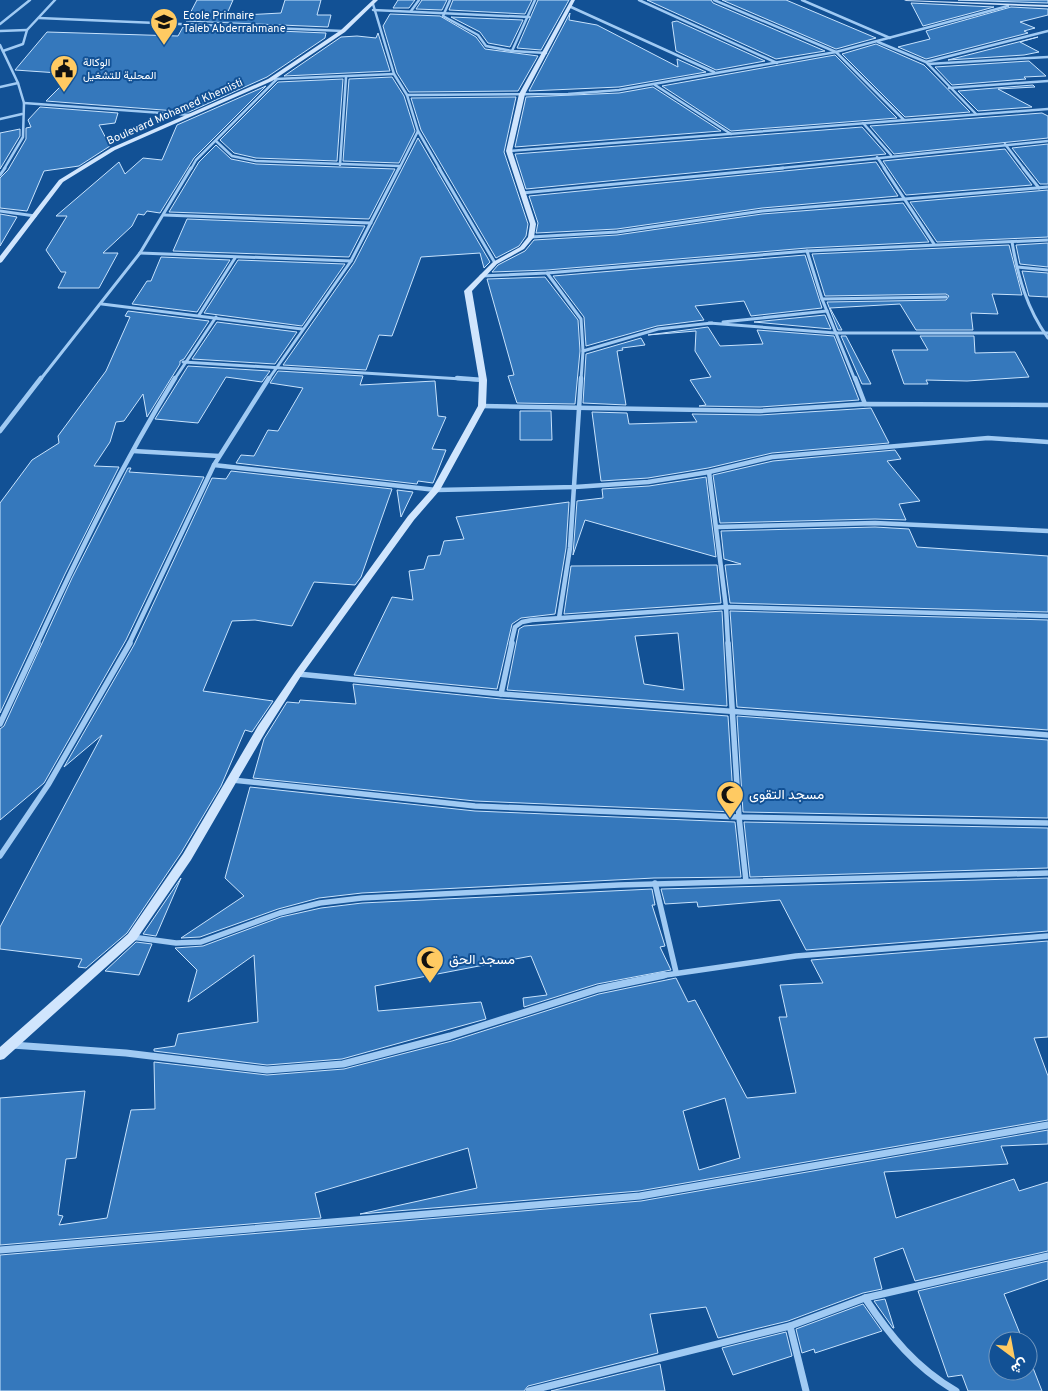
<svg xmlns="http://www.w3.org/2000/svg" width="1048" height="1391" font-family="Overpass,Vazirmatn,sans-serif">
	<rect width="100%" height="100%" fill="#125195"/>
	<!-- building -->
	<g fill="#3578bc" stroke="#c8e3fd" fill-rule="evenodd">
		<polygon points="197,0 233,0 226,16 281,13 285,0 321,0 317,15 331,15 328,27 186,21"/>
		<polygon points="398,0 415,0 409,8 393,8"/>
		<polygon points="422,0 447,0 442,10 416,9"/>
		<polygon points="453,0 532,0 525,14 449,10"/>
		<polygon points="538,0 569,0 541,50 517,48"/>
		<polygon points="647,0 711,0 713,3 825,51 776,59"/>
		<polygon points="722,0 786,0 876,38 836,49"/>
		<polygon points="958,0 1048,0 1048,3"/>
		<polygon points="911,3 994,7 923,26"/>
		<polygon points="1011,7 1048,9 1048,15 1020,22 1035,28 1024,31 1028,33 926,59 898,47 930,39 926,31"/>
		<polygon points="570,13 569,20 597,25 678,67 677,59 706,72 619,87 529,91"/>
		<polygon points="390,14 440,16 476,37 485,49 538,56 518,91 409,92 397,73 383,26"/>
		<polygon points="451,17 523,20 510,47 488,43 480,32"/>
		<polygon points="677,21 765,61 716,70 676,51 672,22"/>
		<polygon points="183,27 326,33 325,38 267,77 189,112 46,101 73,74 15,70 47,32 178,36"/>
		<polygon points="378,33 390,71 284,76 341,37 357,36 376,38"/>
		<polygon points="1038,37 1020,42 1039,52 1024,55 948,60"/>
		<polygon points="876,44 924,65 970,112 905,117 842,54"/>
		<polygon points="835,55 897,118 731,131 662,86"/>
		<polygon points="1029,61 1046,76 1024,77 1026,79 952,85 935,67"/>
		<polygon points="392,77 404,96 415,131 399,163 343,161 349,79"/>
		<polygon points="343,79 337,161 256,158 234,153 220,140 278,82"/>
		<polygon points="1033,85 1035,87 998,89 1032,107 978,111 958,91"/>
		<polygon points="266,86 194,158 160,213 147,211 144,215 138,214 132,226 103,253 118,253 99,288 58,288 66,272 61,272 46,250 67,216 56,216 119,162 125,174 143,158 162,160 177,125"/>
		<polygon points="653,87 721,131 515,147 526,97 619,93"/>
		<polygon points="516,97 504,152 528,224 526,236 519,246 496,258 421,130 411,98"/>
		<polygon points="40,107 118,113 115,123 99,125 110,146 79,166 44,171 27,211 0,208 0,178 8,170 26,139 26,128 31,127 28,120"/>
		<polygon points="1042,113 1048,116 1048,138 894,154 870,126"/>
		<polygon points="862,127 886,154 526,189 515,154"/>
		<polygon points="20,129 20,136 0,169 0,133"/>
		<polygon points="418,138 490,262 484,268 480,253 421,257 392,336 379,335 366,370 283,365 354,263"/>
		<polygon points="1048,144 1048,184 1040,184 1012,148"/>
		<polygon points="216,145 231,159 256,164 395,169 369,219 169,212 199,162"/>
		<polygon points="1005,149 1032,185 906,195 883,161"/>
		<polygon points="876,162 898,196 762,208 617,229 536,233 538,223 529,196"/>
		<polygon points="1048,190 1048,237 937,242 910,202"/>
		<polygon points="903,203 929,242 807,248 547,270 492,272 498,265 525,251 534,240 617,235 762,214"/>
		<polygon points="0,214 17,217 0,246"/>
		<polygon points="187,219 365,226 349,257 173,251"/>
		<polygon points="1048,243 1048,267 1020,264 1016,245"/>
		<polygon points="1009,245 1022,295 992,294 998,314 971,313 973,330 916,330 900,304 830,308 842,330 838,330 827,302 946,300 949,296 946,294 825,296 812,254"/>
		<polygon points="805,255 822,308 751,316 744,301 695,306 704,320 657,326 586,346 584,317 553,276"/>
		<polygon points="161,257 230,260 197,312 132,304 147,281 151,281"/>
		<polygon points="238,260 345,264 302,326 204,313"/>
		<polygon points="1022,271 1048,273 1048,297 1029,296"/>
		<polygon points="545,277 578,320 580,351 575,404 517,403 508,376 514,375 487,279"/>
		<polygon points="128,311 209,321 184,359 180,361 180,364 147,417 143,394 124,421 116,422 110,442 94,466 119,467 65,574 0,713 0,503 32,460 59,443 58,436 106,371 130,317 125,316"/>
		<polygon points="825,315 831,329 754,322"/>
		<polygon points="217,322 297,332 275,364 192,359"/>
		<polygon points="708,327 720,346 763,344 757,330 834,336 859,400 760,407 699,406 706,405 690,380 711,377 695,351 696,331 648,335"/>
		<polygon points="841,336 846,336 871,384 862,384"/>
		<polygon points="920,336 974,336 975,353 1015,352 1029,377 967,381 926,380 928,384 904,384 892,350 928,350"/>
		<polygon points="641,338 645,345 622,348 623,350 617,351 626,405 583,403 586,354"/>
		<polygon points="188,366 270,371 262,382 226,377 198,423 155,419"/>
		<polygon points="278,371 363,376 360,385 435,381 438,416 446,417 432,449 446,450 433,483 418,481 417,484 236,463 241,455 254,456 268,430 278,431 303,388 270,383"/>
		<polygon points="871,408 889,443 772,453 708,468 648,478 601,481 592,412 627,413 629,424 697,422 692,414 760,415"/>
		<polygon points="520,411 551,411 552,440 520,440"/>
		<polygon points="895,450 901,459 887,461 920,501 899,504 906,520 875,519 720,523 713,475 773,461"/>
		<polygon points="128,468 131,468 129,472 204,477 126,640 44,783 0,820 0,729 4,726 72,578"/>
		<polygon points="231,471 392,489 361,577 355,585 314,582 292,626 255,620 232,621 203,691 273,701 252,732 245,730 221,786 181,853 127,933 86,968 78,967 82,959 0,949 0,927 102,735 64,767 134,645 212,478 226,479"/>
		<polygon points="706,477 716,557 585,520 573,555 577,501 603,498 602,489 649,486"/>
		<polygon points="397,490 413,492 401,517"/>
		<polygon points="569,502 566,548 555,614 521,618 512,624 497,689 354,675 392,597 413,600 409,571 424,569 428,556 440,555 444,541 464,539 456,517"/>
		<polygon points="875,527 909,529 917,547 1048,556 1048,612 730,603 725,565 741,564 724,559 721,531"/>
		<polygon points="717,565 721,603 564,614 571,566"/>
		<path d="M722,611L727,706L507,690L519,629L524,626ZM678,633L684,690L644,684L635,636Z"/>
		<polygon points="730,611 1048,620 1048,730 737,707"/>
		<polygon points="353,684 501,699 728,716 734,812 475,801 253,778 264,739 287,702 299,703 300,700 356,704"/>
		<polygon points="737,716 1048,740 1048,818 743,812"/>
		<polygon points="250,787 475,811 735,822 741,877 654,878 362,893 319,898 278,909 200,937 181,938 244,896 225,878"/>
		<polygon points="744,822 1048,828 1048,868 750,877"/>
		<polygon points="181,878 156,936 143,934"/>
		<polygon points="1048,878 1048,931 806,950 780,900 698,907 697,902 665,904 661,889"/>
		<polygon points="652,889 655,905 652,905 665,946 660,947 671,970 597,984 524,1007 523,998 547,995 531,956 375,986 378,1011 481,1002 486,1019 342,1059 267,1065 154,1051 154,1049 175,1046 178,1034 258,1022 254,955 188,1002 197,970 175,948 203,946 281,917 321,908 362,903"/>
		<path d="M1048,941V1037L1034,1038L1048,1076V1120L639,1191L360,1214L477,1188L468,1148L315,1193L321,1218L0,1245V1098L85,1091L76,1158L66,1159L58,1215L63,1216L59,1225L107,1218L131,1110L155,1109L154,1062L267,1075L344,1069L452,1041L599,994L676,978L688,1002L695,1000L747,1098L796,1093L779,1017H787L780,985L823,983L811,960ZM725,1098L740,1158L699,1170L683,1111Z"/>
		<polygon points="136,942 152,944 139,975 105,971"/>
		<polygon points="1048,1130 1048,1144 1001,1146 1008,1164 884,1172 896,1218 1014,1179 1019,1191 1048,1182 1048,1251 915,1281 903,1248 874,1258 882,1289 863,1293 788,1321 718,1338 706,1307 650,1314 658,1353 528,1386 524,1391 0,1391 0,1255 641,1201"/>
		<polygon points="1048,1261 1048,1279 1004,1294 1023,1341 998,1341 998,1371 1028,1371 1028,1355 1042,1391 968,1391 962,1375 948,1377 918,1291"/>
		<polygon points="885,1299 894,1328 893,1328 874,1301"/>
		<polygon points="863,1304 882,1331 815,1353 814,1349 802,1353 796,1329"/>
		<polygon points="786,1332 792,1356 733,1375 722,1348"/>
		<polygon points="660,1364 665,1391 551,1391"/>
	</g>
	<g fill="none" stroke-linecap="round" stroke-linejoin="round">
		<!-- street-far4 -->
		<g stroke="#a0caf3" stroke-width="2.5">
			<polyline points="450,0 443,16 478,35 486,46 512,51 546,53"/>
			<polyline points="639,0 777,63"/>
			<polyline points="714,0 836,52 904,120"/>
			<polyline points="802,0 890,38"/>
			<polyline points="373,4 394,74 407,95 418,131 440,169"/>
			<polyline points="571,7 714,72"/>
			<polyline points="373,10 529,17"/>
			<polyline points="411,11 419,0"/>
			<polyline points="39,18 343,31"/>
			<polyline points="0,24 30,0"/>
			<polyline points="0,31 27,30"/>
			<polyline points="878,42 926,62 976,114"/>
			<polyline points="0,45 18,83 24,103 23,137 4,169"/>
			<polyline points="3,51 23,44 27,30 55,0"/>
			<polyline points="512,51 535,0"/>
			<polyline points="926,62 1048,31"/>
			<polyline points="928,64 1048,57"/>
			<polyline points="275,79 394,74"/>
			<polyline points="655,85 731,134"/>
			<polyline points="0,87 18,83"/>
			<polyline points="949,88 1048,81"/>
			<polyline points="407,95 568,94 619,90 836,52 1008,6"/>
			<polyline points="24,103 190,115"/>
			<polyline points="0,119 22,114"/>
			<polyline points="863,123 891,155"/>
			<polyline points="216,141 232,156 256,161 400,166"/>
			<polyline points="1005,144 1024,169"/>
			<polyline points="509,151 1048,109"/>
			<polyline points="877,157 885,169"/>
			<polyline points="340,165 346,77"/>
			<polyline points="191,169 196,160 277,79"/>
			<polyline points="399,169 418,131"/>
			<polyline points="772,169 1048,141"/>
		</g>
		<!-- street-far3 -->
		<g stroke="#a0caf3" stroke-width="3">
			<polyline points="439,168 495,263"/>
			<polyline points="884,168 934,244"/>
			<polyline points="1023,168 1039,188"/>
			<polyline points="0,175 5,168"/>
			<polyline points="522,193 783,168"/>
			<polyline points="0,211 35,216"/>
			<polyline points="164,215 371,223"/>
			<polyline points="531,237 617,232 762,211 1048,187"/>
			<path d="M1012,242C1018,277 1027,309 1048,338"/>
			<polyline points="807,251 822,299 855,380"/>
			<polyline points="140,253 351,261"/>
			<polyline points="1017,267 1048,270"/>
			<polyline points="547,273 581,319 583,351 581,380"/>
			<polyline points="481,276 547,273 807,251 1048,240"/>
			<polyline points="822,299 946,297"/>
			<polyline points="102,304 302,329"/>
			<polyline points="199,315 235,258"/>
			<polyline points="723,322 827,311"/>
			<polyline points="709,323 835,333 1048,333"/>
			<polyline points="583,351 658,329 712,323"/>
			<polyline points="183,362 478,380"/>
			<polyline points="40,380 140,253 191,168"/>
			<polyline points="174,380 216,317"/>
			<polyline points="268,380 351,261 399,168"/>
		</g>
		<!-- street-far2 -->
		<g stroke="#a0caf3" stroke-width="4.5">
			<polyline points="457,378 483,380"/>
			<polyline points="855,378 865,404"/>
			<polyline points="482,406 760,411 865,404 1048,405"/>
			<polyline points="0,431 41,378"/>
			<polyline points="133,451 219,456"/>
			<polyline points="214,465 436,490 575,487 648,482 709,472 772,457 988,438 1048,442"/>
			<polyline points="709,472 726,607 728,644"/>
			<polyline points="717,527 875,523 1048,531"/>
			<polyline points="559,618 570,548 581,378"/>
			<path d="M37,644C79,553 122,464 175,378"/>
			<polyline points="129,644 214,465 269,378"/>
			<polyline points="511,644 515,627 522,622 532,620 726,607 1048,616"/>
		</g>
		<!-- street-far1 -->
		<g stroke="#a0caf3" stroke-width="5.5">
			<polyline points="728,643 739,817 746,881"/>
			<polyline points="298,674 501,694 1048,735"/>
			<polyline points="501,694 512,643"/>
			<polyline points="0,724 38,643"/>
			<polyline points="232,780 475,806 739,817 1048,823"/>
			<polyline points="0,856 48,785 130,643"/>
			<polyline points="655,883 676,972"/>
			<polyline points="132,937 176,943 201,942 280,913 320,903 362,898 619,885 1048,873"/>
			<polyline points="659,976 796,956 1048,936"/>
		</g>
		<!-- street -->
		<g stroke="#a0caf3" stroke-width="7">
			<polyline points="12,1045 126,1053 267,1070 343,1064 450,1036 598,989 664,975"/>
			<polyline points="0,1250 640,1196 1048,1125"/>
			<path d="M865,1298C890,1336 916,1368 956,1391"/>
			<polyline points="790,1326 806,1391"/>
			<polyline points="529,1391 790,1326 865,1298 1048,1256"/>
		</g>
		<!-- secondary -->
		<g fill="#d0e5fd" fill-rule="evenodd">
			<polygon points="373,0 378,0 345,32 272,81 115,150 63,182 2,262 0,263 0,256 59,180 111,148 268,79 341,30"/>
			<polygon points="571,0 575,0 525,94 512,151 536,224 534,237 524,249 497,264 472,291 487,380 486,406 440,490 414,520 301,676 266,731 191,860 136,940 4,1059 0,1060 0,1047 128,934 183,854 258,726 295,672 408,516 432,489 478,406 479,380 464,291 493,262 520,247 528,237 530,224 506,151 519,94"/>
			<polygon points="904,0 1048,5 1048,7 906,1"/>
		</g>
	</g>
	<!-- icons -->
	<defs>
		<symbol id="school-pin" viewBox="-11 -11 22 30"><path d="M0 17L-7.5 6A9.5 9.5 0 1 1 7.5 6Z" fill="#ffca62" stroke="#125195"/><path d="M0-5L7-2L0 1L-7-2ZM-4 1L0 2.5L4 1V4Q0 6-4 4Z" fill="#111"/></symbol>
		<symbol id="civic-pin" viewBox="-11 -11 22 30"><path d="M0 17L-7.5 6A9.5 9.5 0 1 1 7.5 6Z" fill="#ffca62" stroke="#125195"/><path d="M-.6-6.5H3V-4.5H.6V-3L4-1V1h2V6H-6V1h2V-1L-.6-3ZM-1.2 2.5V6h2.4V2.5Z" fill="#111"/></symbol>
		<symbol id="mosque-pin" viewBox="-11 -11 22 30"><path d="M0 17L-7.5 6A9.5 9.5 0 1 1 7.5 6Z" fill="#ffca62" stroke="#125195"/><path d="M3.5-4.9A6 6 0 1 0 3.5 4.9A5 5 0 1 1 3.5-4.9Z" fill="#111"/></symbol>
	</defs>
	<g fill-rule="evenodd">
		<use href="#school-pin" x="148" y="6" width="32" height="43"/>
		<use href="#civic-pin" x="48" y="53" width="32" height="43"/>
		<use href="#mosque-pin" x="714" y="779" width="32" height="43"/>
		<use href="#mosque-pin" x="414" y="944" width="32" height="43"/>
	</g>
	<g text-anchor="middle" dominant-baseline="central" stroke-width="4" stroke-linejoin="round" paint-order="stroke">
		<!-- far-poi labels -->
		<g font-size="11" fill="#fff" stroke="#125195" text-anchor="start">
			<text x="183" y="16">Ecole Primaire<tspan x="183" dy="13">Taleb Abderrahmane</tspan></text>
			<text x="83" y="63">الوكالة<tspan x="83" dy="13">المحلية للتشغيل</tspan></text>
		</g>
		<!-- far-street labels -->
		<g font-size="11" fill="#fff" stroke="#125195">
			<text transform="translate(175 112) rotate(-24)">Boulevard Mohamed Khemisti</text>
		</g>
		<!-- poi labels -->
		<g font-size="14" fill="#fff" stroke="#125195" text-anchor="start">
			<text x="749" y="795">مسجد التقوى</text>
			<text x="449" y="960">مسجد الحق</text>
		</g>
	</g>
	<!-- north arrow -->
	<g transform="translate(1013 1356) rotate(148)"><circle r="24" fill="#125195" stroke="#7197bf"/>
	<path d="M0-4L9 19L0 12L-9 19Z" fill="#ffca62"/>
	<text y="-8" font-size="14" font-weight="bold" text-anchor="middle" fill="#ffffff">ش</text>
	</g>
</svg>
